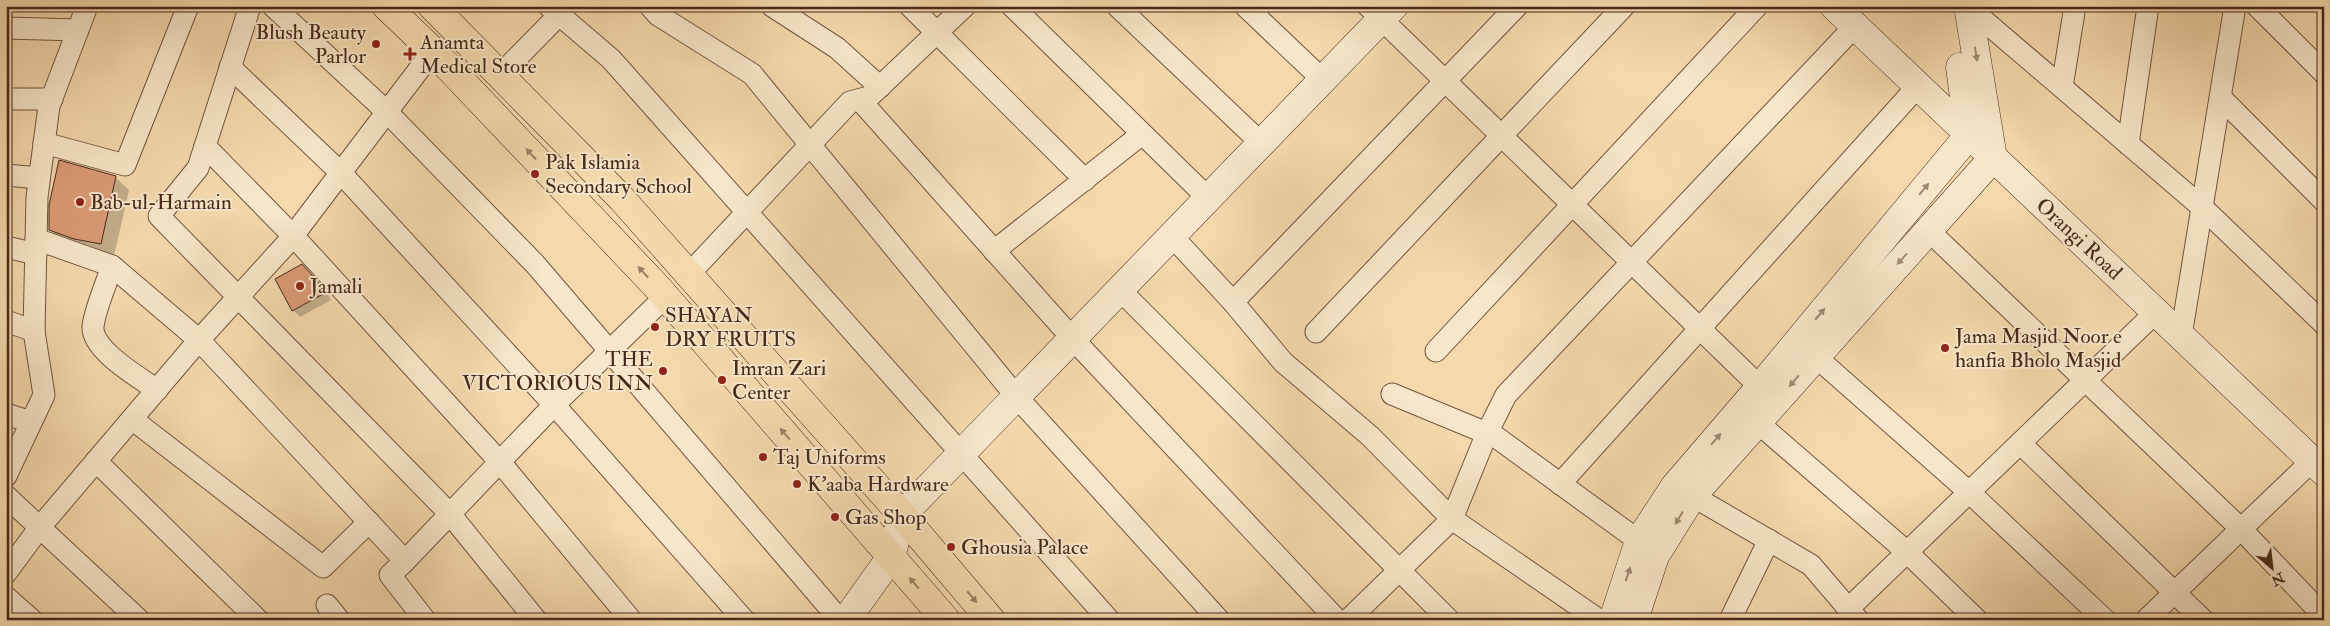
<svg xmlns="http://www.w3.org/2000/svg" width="2330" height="626" font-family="'IM FELL Double Pica',serif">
	<rect width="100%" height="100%" fill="#f3d9ac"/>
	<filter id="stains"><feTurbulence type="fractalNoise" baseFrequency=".004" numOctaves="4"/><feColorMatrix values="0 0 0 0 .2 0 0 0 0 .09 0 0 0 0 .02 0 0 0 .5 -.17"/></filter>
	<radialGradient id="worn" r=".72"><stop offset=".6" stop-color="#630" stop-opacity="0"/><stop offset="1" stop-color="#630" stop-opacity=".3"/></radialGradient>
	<!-- shadow -->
	<g fill="#0003">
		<polygon points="115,177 129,190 114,256 63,243 50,230"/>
		<polygon points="309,273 327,293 331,300 300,317 293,310"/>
	</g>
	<!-- building -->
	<g fill="#da9a76" stroke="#47291b">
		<polygon points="59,160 116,176 101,244 74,239 49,230 49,205"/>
		<polygon points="302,264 321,285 325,293 292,311 275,279"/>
	</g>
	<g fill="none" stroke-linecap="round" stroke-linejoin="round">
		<defs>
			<g id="street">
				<polyline points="250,6 198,168 159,216 450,514 536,620"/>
				<polyline points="273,6 387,112 535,264 840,620"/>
				<polyline points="549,6 611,59 1109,620"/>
				<polyline points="650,6 658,15 752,74 1016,396 1219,620"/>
				<polyline points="772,6 837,48 880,87"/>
				<polyline points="910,6 1085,180"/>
				<polyline points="1012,6 1208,198"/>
				<polyline points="1117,6 1261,143"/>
				<polyline points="1245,6 1323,80"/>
				<polyline points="1368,6 1760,387"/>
				<polyline points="2257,6 2324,73"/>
				<polyline points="1968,7 2203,208 2324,324"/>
				<polyline points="6,28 78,30"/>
				<polyline points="230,67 341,173 557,408 744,620"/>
				<polyline points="500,75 559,15"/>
				<polyline points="2062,87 2075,6"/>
				<polyline points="2221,98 2324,201"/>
				<polyline points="6,99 52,99"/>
				<polyline points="860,100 1072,338 1337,620"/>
				<polyline points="44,143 125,165 188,6"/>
				<polyline points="2128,144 2148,6"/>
				<polyline points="205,146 297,240 499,461 631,620"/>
				<polyline points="6,175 39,178"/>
				<polyline points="1928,230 2241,529 2324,616"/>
				<polyline points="1171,235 1233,302 1283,362 1370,436 1452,519 1599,620"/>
				<polyline points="36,239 112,266 199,340 405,561 554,405 665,297"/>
				<polyline points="6,247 36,254"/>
				<polyline points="994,251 1142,134"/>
				<path d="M112,266C106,285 96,306 93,326C91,350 139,377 157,390"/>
				<polyline points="689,274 850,102 869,97 965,6"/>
				<polyline points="1119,289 1449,620"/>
				<polyline points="1233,302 1517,6"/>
				<polyline points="6,321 34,331"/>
				<polyline points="1316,332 1624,6"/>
				<polyline points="2181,336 2235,6"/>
				<polyline points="1436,351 1757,6"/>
				<polyline points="1815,356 1969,492 2105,620"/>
				<polyline points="1392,394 1496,437 1639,541"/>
				<polyline points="6,414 31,422"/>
				<polyline points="132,419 323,567 369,522"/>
				<polyline points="1757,422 1907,552 1977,620"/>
				<polyline points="2020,443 2203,620"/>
				<polyline points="96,461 258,620"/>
				<polyline points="6,476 44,395 34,331 37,197 49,106 87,6"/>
				<polyline points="1560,484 1918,86"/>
				<polyline points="1679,488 1811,565 1858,620"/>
				<polyline points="6,496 139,620"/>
				<polyline points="405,561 390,575 425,620"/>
				<polyline points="6,573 40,527 199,340 289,241 433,51"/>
				<polyline points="6,597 32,620"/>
				<polyline points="327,605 339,620"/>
				<polyline points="1847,610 2156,312"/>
				<polyline points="1348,620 1452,519 1487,433 1506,395 1855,26"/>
				<polyline points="1730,620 1769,540"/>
				<polyline points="2146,620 2313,460"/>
			</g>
			<g id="secondary">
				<polyline points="1834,6 2324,472"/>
				<polyline points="846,620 891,557 902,515 1394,6"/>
				<polyline points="1613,620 1639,541 1675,486 1760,387 1969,135 1960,67"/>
				<polyline points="1634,620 1655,556 1693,495 1993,158 1968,6"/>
			</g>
			<g id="primary">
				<polyline points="386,6 433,51 658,288 946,620"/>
				<polyline points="432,6 621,198 902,515 991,620"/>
			</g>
		</defs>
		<!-- street casing -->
		<use href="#street" stroke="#72553f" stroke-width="23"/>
		<!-- secondary casing -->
		<use href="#secondary" stroke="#47291b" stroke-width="29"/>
		<!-- primary casing -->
		<use href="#primary" stroke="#47291b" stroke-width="29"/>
		<!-- street -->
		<use href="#street" stroke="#f7e6c9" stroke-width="21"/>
		<!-- secondary -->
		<use href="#secondary" stroke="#f7e6c9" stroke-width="28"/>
		<!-- primary -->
		<use href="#primary" stroke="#f3d9ac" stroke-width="28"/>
	</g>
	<!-- one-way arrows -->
	<defs><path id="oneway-solid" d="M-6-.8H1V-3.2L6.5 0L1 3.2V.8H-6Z" transform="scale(1.25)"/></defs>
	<g fill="#9f8872">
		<use href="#oneway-solid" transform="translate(1976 54) rotate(81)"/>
		<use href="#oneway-solid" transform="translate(1924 189) rotate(-50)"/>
		<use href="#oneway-solid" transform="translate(1902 259) rotate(132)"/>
		<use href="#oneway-solid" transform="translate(1820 314) rotate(-50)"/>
		<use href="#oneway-solid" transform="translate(1794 381) rotate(131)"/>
		<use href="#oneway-solid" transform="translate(1716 439) rotate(-49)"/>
		<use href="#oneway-solid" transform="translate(1679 518) rotate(121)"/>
		<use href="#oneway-solid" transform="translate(1628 574) rotate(-71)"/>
	</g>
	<g fill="#9d8164">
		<use href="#oneway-solid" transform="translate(531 154) rotate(-133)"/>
		<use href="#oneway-solid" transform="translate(643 272) rotate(-133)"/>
		<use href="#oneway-solid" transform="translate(785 434) rotate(-131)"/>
		<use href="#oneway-solid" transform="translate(914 583) rotate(-131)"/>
		<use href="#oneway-solid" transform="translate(972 597) rotate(50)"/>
	</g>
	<!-- markers -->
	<g fill="#8f2418" stroke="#f7e6c9" stroke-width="2">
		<circle cx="376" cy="44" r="5"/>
		<path d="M407.5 46.5h5v5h5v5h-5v5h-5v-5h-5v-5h5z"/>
		<circle cx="535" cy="174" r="5"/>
		<circle cx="80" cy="202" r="5"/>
		<circle cx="300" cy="286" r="5"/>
		<circle cx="655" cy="327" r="5"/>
		<circle cx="1945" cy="348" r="5"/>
		<circle cx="663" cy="371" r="5"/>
		<circle cx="722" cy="380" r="5"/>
		<circle cx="763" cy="457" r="5"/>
		<circle cx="797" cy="484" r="5"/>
		<circle cx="835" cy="517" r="5"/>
		<circle cx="951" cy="547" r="5"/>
	</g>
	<g text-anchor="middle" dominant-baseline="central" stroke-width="4" stroke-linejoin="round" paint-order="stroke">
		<!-- poi labels -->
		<g font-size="21" fill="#47291b" stroke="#f7e6c9" text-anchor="start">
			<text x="366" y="32" text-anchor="end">Blush Beauty<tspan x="366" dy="24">Parlor</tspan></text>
			<text x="420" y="42">Anamta<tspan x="420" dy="24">Medical Store</tspan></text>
			<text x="545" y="162">Pak Islamia<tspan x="545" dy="24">Secondary School</tspan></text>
			<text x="90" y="202">Bab-ul-Harmain</text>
			<text x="310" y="286">Jamali</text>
			<text x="665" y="315">SHAYAN<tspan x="665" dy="24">DRY FRUITS</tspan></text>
			<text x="1955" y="336">Jama Masjid Noor e<tspan x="1955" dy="24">hanfia Bholo Masjid</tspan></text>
			<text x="653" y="359" text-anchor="end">THE<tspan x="653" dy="24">VICTORIOUS INN</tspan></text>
			<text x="732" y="368">Imran Zari<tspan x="732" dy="24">Center</tspan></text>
			<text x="773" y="457">Taj Uniforms</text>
			<text x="807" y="484">K'aaba Hardware</text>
			<text x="845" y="517">Gas Shop</text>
			<text x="961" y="547">Ghousia Palace</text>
		</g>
		<!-- street labels -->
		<g font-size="21" fill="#47291b" stroke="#f7e6c9">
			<text transform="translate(2079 239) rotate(43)">Orangi Road</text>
		</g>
	</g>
	<!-- margin -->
	<rect width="2330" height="626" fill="none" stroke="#f3d9ac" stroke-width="25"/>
	<rect x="8" y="8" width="2315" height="611" fill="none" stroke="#47291b" stroke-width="2.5"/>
	<rect x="12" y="12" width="2305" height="601" fill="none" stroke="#47291b"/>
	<!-- north arrow -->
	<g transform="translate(2272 568) rotate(152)" stroke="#f7e6c9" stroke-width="4" paint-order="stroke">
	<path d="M0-4L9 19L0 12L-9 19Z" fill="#47291b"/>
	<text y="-8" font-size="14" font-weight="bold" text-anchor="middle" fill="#47291b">N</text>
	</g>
	<rect width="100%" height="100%" filter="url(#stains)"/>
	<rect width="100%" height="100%" fill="url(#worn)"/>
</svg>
